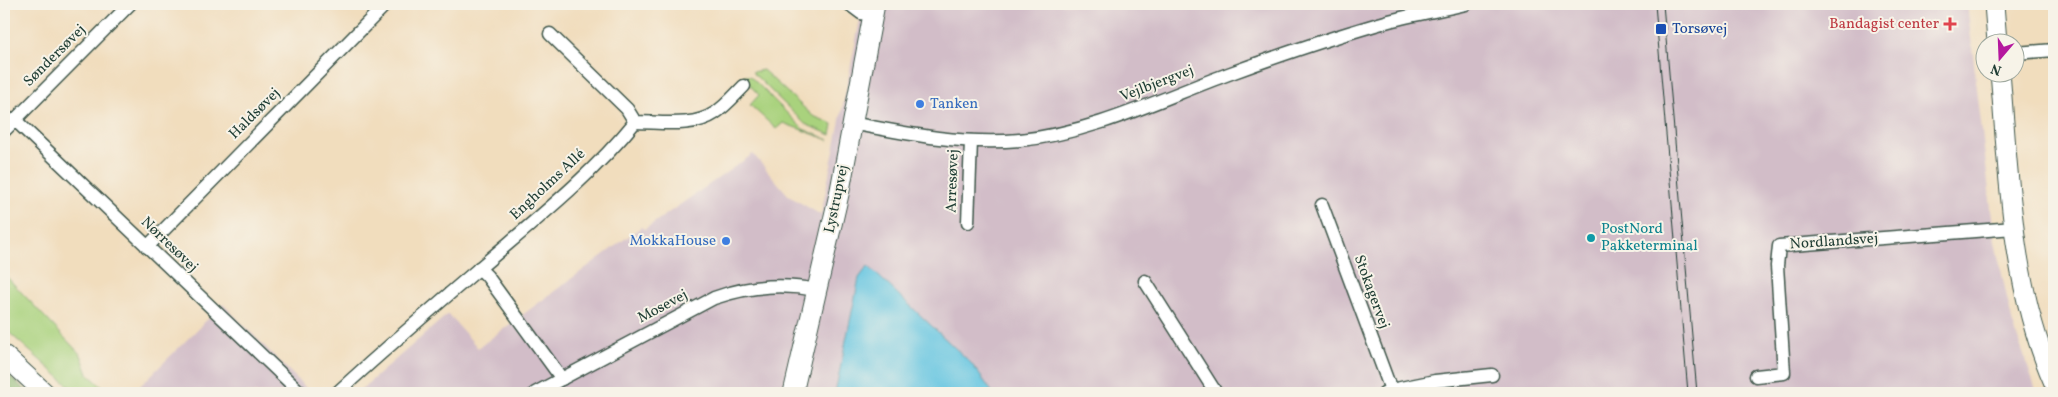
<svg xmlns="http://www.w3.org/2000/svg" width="2058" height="397" font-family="Vollkorn,serif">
	<rect width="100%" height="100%" fill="#f7f3e8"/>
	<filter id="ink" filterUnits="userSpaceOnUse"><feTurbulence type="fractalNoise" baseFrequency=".02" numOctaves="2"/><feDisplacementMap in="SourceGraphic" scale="10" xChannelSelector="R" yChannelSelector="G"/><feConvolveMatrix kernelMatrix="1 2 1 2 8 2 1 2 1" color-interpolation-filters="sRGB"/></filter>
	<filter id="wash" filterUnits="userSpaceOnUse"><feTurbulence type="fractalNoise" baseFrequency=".0096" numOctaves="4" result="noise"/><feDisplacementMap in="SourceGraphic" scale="20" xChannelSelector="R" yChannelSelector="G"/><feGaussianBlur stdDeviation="1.12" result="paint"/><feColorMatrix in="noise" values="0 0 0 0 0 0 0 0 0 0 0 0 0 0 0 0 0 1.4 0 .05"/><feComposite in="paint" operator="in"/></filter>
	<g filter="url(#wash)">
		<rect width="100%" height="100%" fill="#f1ddbd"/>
		<!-- industrial -->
		<g fill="#d2bdc8">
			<polygon points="855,4 1967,4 1995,242 2012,321 2037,393 357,393 448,314 478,348 641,227 645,229 753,154 789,196 821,215 862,10"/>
			<polygon points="223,304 311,393 133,393"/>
		</g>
		<!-- green -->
		<g fill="#a9d27d" stroke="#648858">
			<polygon points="763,70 813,116 833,124 831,135 805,124 752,72"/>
			<polygon points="744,76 750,76 803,129 829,140 783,123 776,129 750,105 759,95 745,80 740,79"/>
			<polygon points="4,274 81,355 88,374 109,393 77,393 4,328"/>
		</g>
		<!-- forest -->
		<polygon fill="#86b46c" stroke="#527850" points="4,371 29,393 4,393"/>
		<!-- water -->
		<polygon fill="#63c5e1" stroke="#41818a" points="868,266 971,363 993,393 835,393 859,278"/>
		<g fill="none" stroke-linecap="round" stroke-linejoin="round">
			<!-- stream -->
			<polyline stroke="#63c5e1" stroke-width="3" points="4,111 5,112"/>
		</g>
	</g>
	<g filter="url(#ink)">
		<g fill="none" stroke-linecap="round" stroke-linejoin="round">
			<defs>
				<g id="street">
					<polyline points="849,4 861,13 873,15"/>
					<path d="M550,34L627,109L635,122C660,122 693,128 715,113C726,106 735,95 744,86"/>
					<polyline points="2016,53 2054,50"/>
					<polyline points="15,120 301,393"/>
					<path d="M851,123C908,134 962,145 1020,140C1094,133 1162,98 1231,73C1283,54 1336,36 1389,21C1414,14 1441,10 1466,4"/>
					<polyline points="4,131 130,4"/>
					<polyline points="1322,205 1391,390"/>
					<polyline points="968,222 971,141"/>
					<polyline points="147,247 386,4"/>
					<polyline points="479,268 487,276 562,379"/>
					<polyline points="1145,281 1216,393"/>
					<polyline points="1756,376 1784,373 1777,266 1779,246 2014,228"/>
					<path d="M337,393C391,343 447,296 503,248C549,209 597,169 635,122"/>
					<path d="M535,393L714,298C748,286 781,283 816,290"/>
					<polyline points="1384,393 1391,390 1435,381 1492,375"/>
				</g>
				<g id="secondary">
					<polyline points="1994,4 1997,42"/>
					<path d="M2000,72C2009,177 2011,286 2054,383"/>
					<polyline points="4,355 45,393"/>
					<polyline points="793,393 840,190 875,4"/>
				</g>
			</defs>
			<!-- street casing -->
			<use href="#street" stroke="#3e5549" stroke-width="15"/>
			<!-- secondary casing -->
			<use href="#secondary" stroke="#3e5549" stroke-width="21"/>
			<!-- street -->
			<use href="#street" stroke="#fff" stroke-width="12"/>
			<!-- secondary -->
			<use href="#secondary" stroke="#fff" stroke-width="19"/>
			<!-- tram -->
			<g stroke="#1f3d34" stroke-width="1">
				<polyline points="1655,4 1688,393"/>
				<polyline points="1663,4 1697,393"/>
			</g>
		</g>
	</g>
	<!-- markers -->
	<path fill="#e0444e" stroke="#f7f3e8" stroke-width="2" d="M1947.5 16.5h5v5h5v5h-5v5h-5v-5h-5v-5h5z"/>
	<rect fill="#1a4fb4" stroke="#f7f3e8" stroke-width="2" x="1655" y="23" width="12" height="12" rx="2.5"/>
	<g fill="#3f7fe0" stroke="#f7f3e8" stroke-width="2">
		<circle cx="920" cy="104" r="5"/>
		<circle cx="726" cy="241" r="5"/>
	</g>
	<circle fill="#0f9aa8" stroke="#f7f3e8" stroke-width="2" cx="1591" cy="238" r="5"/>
	<g text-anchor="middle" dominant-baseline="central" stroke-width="4" stroke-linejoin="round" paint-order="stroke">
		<!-- health labels -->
		<g font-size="15" fill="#be3a42" stroke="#f7f3e8" text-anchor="end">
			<text x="1939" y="24">Bandagist center</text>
		</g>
		<!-- transit labels -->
		<g font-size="15" fill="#164399" stroke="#f7f3e8" text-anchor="start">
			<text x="1672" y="29">Torsøvej</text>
		</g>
		<!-- street labels -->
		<g font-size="15" fill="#1f3d34" stroke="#f7f3e8">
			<text transform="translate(55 56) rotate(-45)">Søndersøvej</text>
			<text transform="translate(1157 84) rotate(-21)">Vejlbjergvej</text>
			<text transform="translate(255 114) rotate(-45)">Haldsøvej</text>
			<text transform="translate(953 181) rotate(-88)">Arresøvej</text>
			<text transform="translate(548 185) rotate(-43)">Engholms Allé</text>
			<text transform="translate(837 199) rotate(-78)">Lystrupvej</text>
			<text transform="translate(1834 242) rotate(-4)">Nordlandsvej</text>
			<text transform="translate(169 245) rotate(44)">Nørresøvej</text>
			<text transform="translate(1371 292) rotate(70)">Stokagervej</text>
			<text transform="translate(663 307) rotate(-28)">Mosevej</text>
		</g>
		<!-- shop labels -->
		<g font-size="15" fill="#366cbe" stroke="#f7f3e8" text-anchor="start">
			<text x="930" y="104">Tanken</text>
			<text x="716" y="241" text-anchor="end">MokkaHouse</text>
		</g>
		<!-- culture labels -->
		<g font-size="15" fill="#0d838f" stroke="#f7f3e8" text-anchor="start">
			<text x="1601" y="229">PostNord<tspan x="1601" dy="17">Pakketerminal</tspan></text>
		</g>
	</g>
	<!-- margin -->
	<rect width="2058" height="397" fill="none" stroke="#f7f3e8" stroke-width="20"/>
	<!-- north arrow -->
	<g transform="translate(2000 58) rotate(199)"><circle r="24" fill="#f7f3e8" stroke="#a1aaa0"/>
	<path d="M0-4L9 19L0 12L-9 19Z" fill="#b5179e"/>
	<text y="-8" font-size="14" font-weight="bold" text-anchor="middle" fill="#1f3d34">N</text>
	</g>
</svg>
